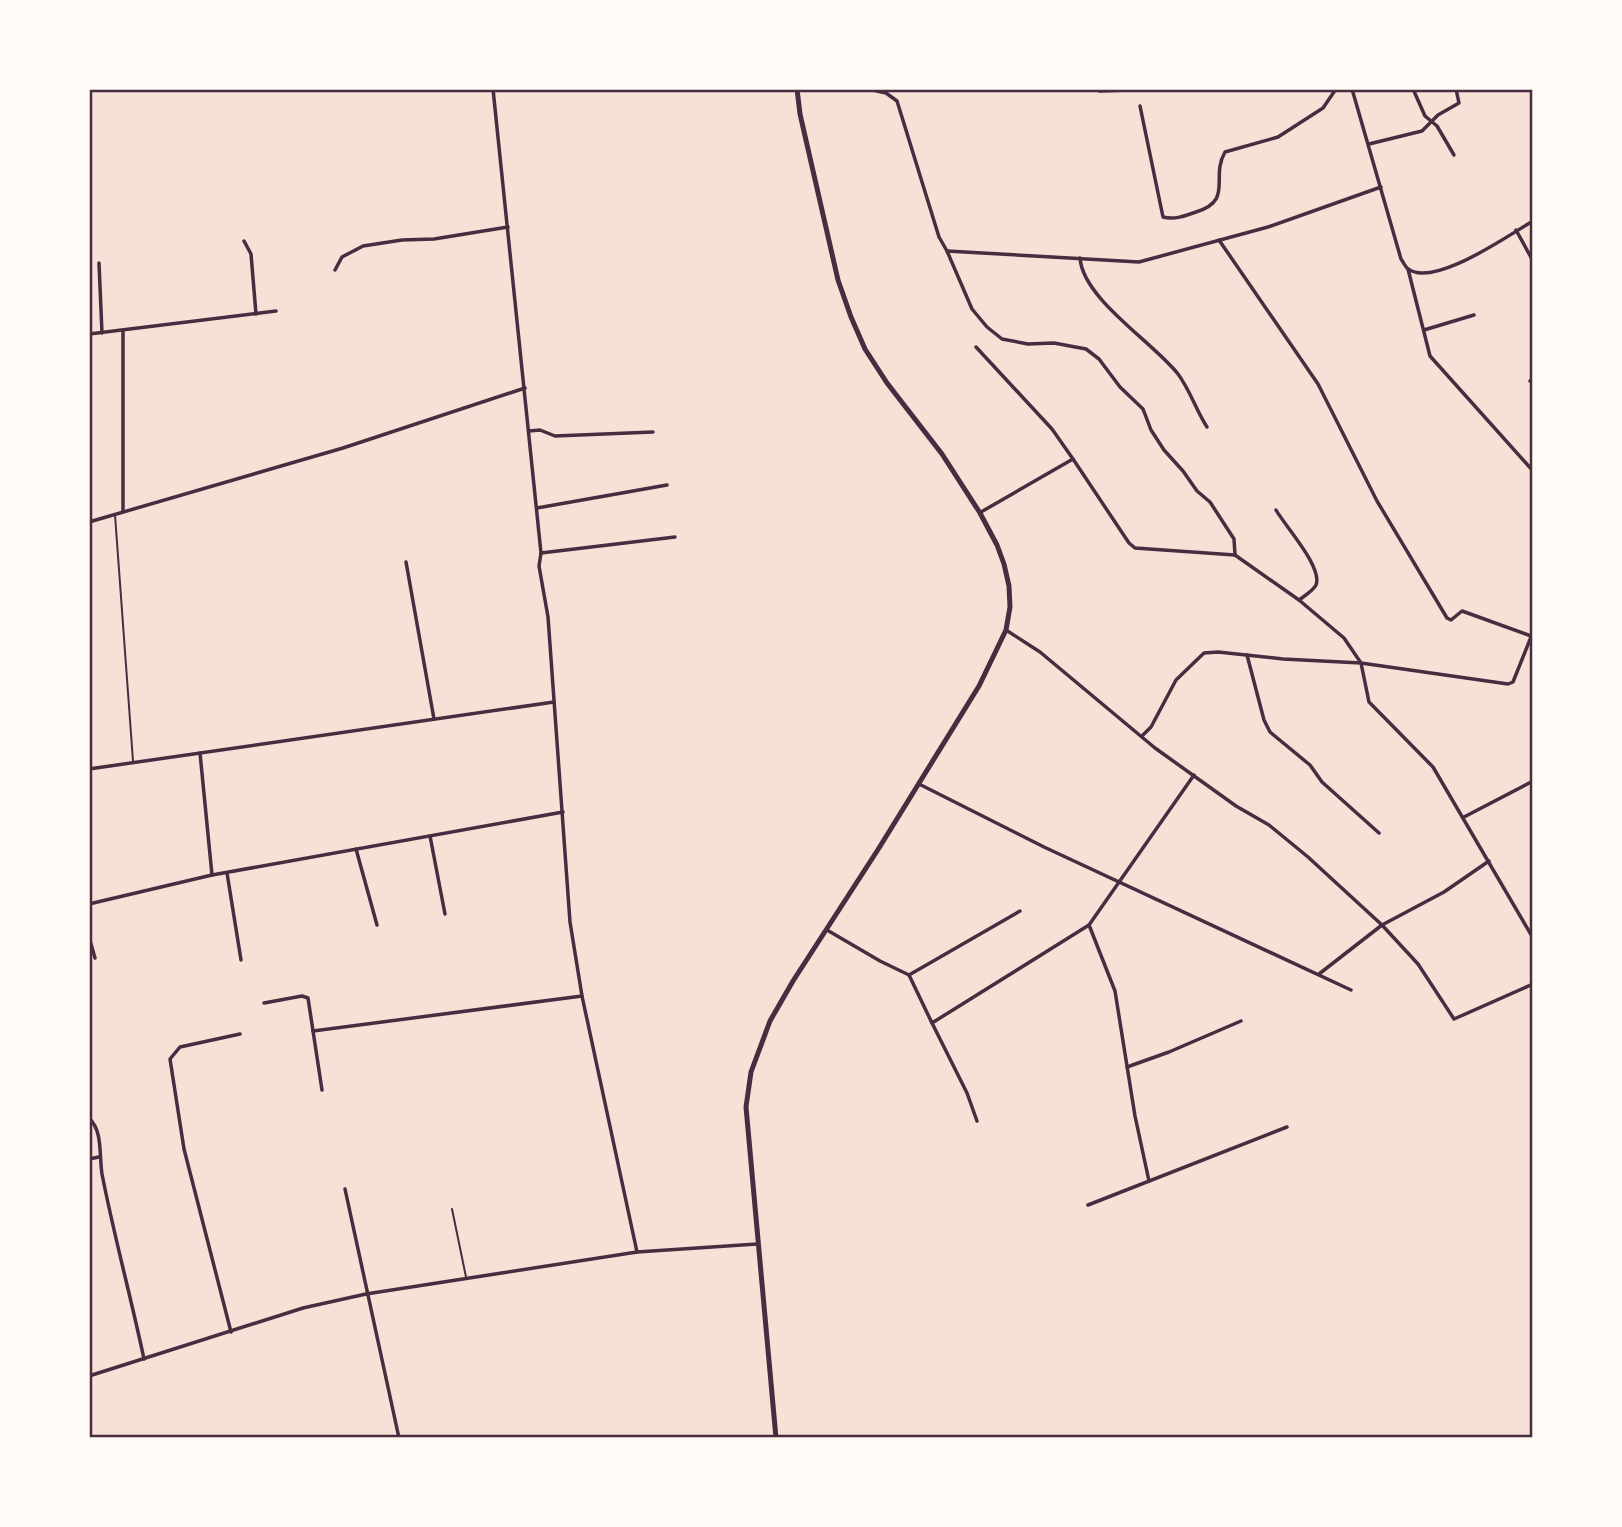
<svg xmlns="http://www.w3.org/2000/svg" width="1622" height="1527" font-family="Overpass,sans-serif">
	<rect width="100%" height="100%" fill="#f7e1d7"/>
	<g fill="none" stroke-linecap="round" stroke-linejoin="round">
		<!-- service -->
		<g stroke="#4a2c40" stroke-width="2">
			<polyline points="115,515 133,761"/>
			<polyline points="452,1209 466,1277"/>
		</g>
		<!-- minor -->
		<g stroke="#4a2c40" stroke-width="3.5">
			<polyline points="493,89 541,553 539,566 548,617 570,922 582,996 637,1252"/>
			<polyline points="868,89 886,93 897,101 939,237 947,251 972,309 987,327 1002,339 1028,344 1054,343 1086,349 1099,359 1120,387 1143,409 1151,430 1164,450 1183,471 1197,491 1210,502 1234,539 1235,555"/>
			<polyline points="1094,89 1100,91 1160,89"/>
			<path d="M1352,89L1401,259C1403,262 1405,266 1407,268C1432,290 1510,234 1533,221"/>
			<polyline points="1413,89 1425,116 1437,126 1454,155"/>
			<path d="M1140,106L1163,217C1174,220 1185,216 1196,212C1234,200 1210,178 1225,152L1278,137L1323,108L1336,89"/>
			<polyline points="1369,144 1422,131 1438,115 1459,103 1456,89"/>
			<polyline points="1516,230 1533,261"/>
			<polyline points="1219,240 1318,384 1377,501 1447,618 1451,620 1462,611 1531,636"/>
			<polyline points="244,241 251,254 256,314"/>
			<polyline points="947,251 1139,262 1268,227 1381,187"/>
			<path d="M1080,258C1083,299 1153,342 1178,374C1190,390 1196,410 1207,427"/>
			<polyline points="99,263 102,333"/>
			<polyline points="1408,269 1430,356 1533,471"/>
			<polyline points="335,270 342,257 363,246 402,240 434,239 508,227"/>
			<polyline points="1424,330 1474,315"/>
			<polyline points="89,334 276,311"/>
			<polyline points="976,347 1052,429 1073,459"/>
			<polyline points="1530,381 1533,379"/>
			<polyline points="529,431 540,430 555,436 653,432"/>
			<polyline points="537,508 667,485"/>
			<path d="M1276,510C1285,526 1323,567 1316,585C1313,591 1304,596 1299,600"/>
			<polyline points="123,512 123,332"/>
			<polyline points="981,512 1073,459 1129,543 1135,548 1235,555 1299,600 1344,638 1361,663 1508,684 1513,682 1533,632"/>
			<polyline points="89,522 343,448 525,388"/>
			<polyline points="541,553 675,537"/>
			<polyline points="406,562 434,719"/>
			<polyline points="1006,630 1040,652 1155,748 1236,806 1269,825 1308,857 1382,925 1418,964 1454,1019 1533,984"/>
			<polyline points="1247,655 1264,720 1270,732 1310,765 1322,782 1379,833"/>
			<polyline points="1142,736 1151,727 1176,680 1204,653 1218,652 1283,659 1361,663 1369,702 1433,767 1533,938"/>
			<polyline points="200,753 212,875"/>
			<polyline points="89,769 554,702"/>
			<polyline points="919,784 1044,847 1351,990"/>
			<polyline points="1464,817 1533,781"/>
			<polyline points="430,836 445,914"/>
			<polyline points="356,849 377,925"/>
			<polyline points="227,873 241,960"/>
			<polyline points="89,904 212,875 563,812"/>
			<polyline points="1089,925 1115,991 1135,1116 1149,1181"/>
			<polyline points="827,930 880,961 909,975 932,1023 1089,925 1194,775"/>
			<polyline points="89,937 95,958"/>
			<polyline points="1319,974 1382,925 1444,892 1489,861"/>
			<polyline points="909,975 1020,911"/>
			<polyline points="264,1003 302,996 308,998 322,1090"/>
			<polyline points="932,1023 967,1093 977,1121"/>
			<polyline points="313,1031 582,996"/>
			<polyline points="1127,1067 1169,1052 1241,1021"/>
			<path d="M89,1118C103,1131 99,1155 102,1174C114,1236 131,1297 144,1359"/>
			<polyline points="89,1159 99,1157"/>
			<polyline points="345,1189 399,1438"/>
			<polyline points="1088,1205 1287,1127"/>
			<polyline points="231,1332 184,1149 170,1059 180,1047 240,1034"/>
			<polyline points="89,1376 303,1308 366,1294 637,1252 757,1244"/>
		</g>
		<!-- secondary -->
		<polyline stroke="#4a2c40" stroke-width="5" points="776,1438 746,1107 751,1072 770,1021 793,981 879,848 979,686 1006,630 1010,607 1009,586 1004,564 997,545 980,513 942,454 887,383 865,349 851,317 838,280 800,114 797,89"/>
	</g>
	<!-- border -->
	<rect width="1622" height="1527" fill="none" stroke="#fffaf5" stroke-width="182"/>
	<rect x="91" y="91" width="1440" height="1345" fill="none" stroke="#4a2c40" stroke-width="2.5"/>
</svg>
